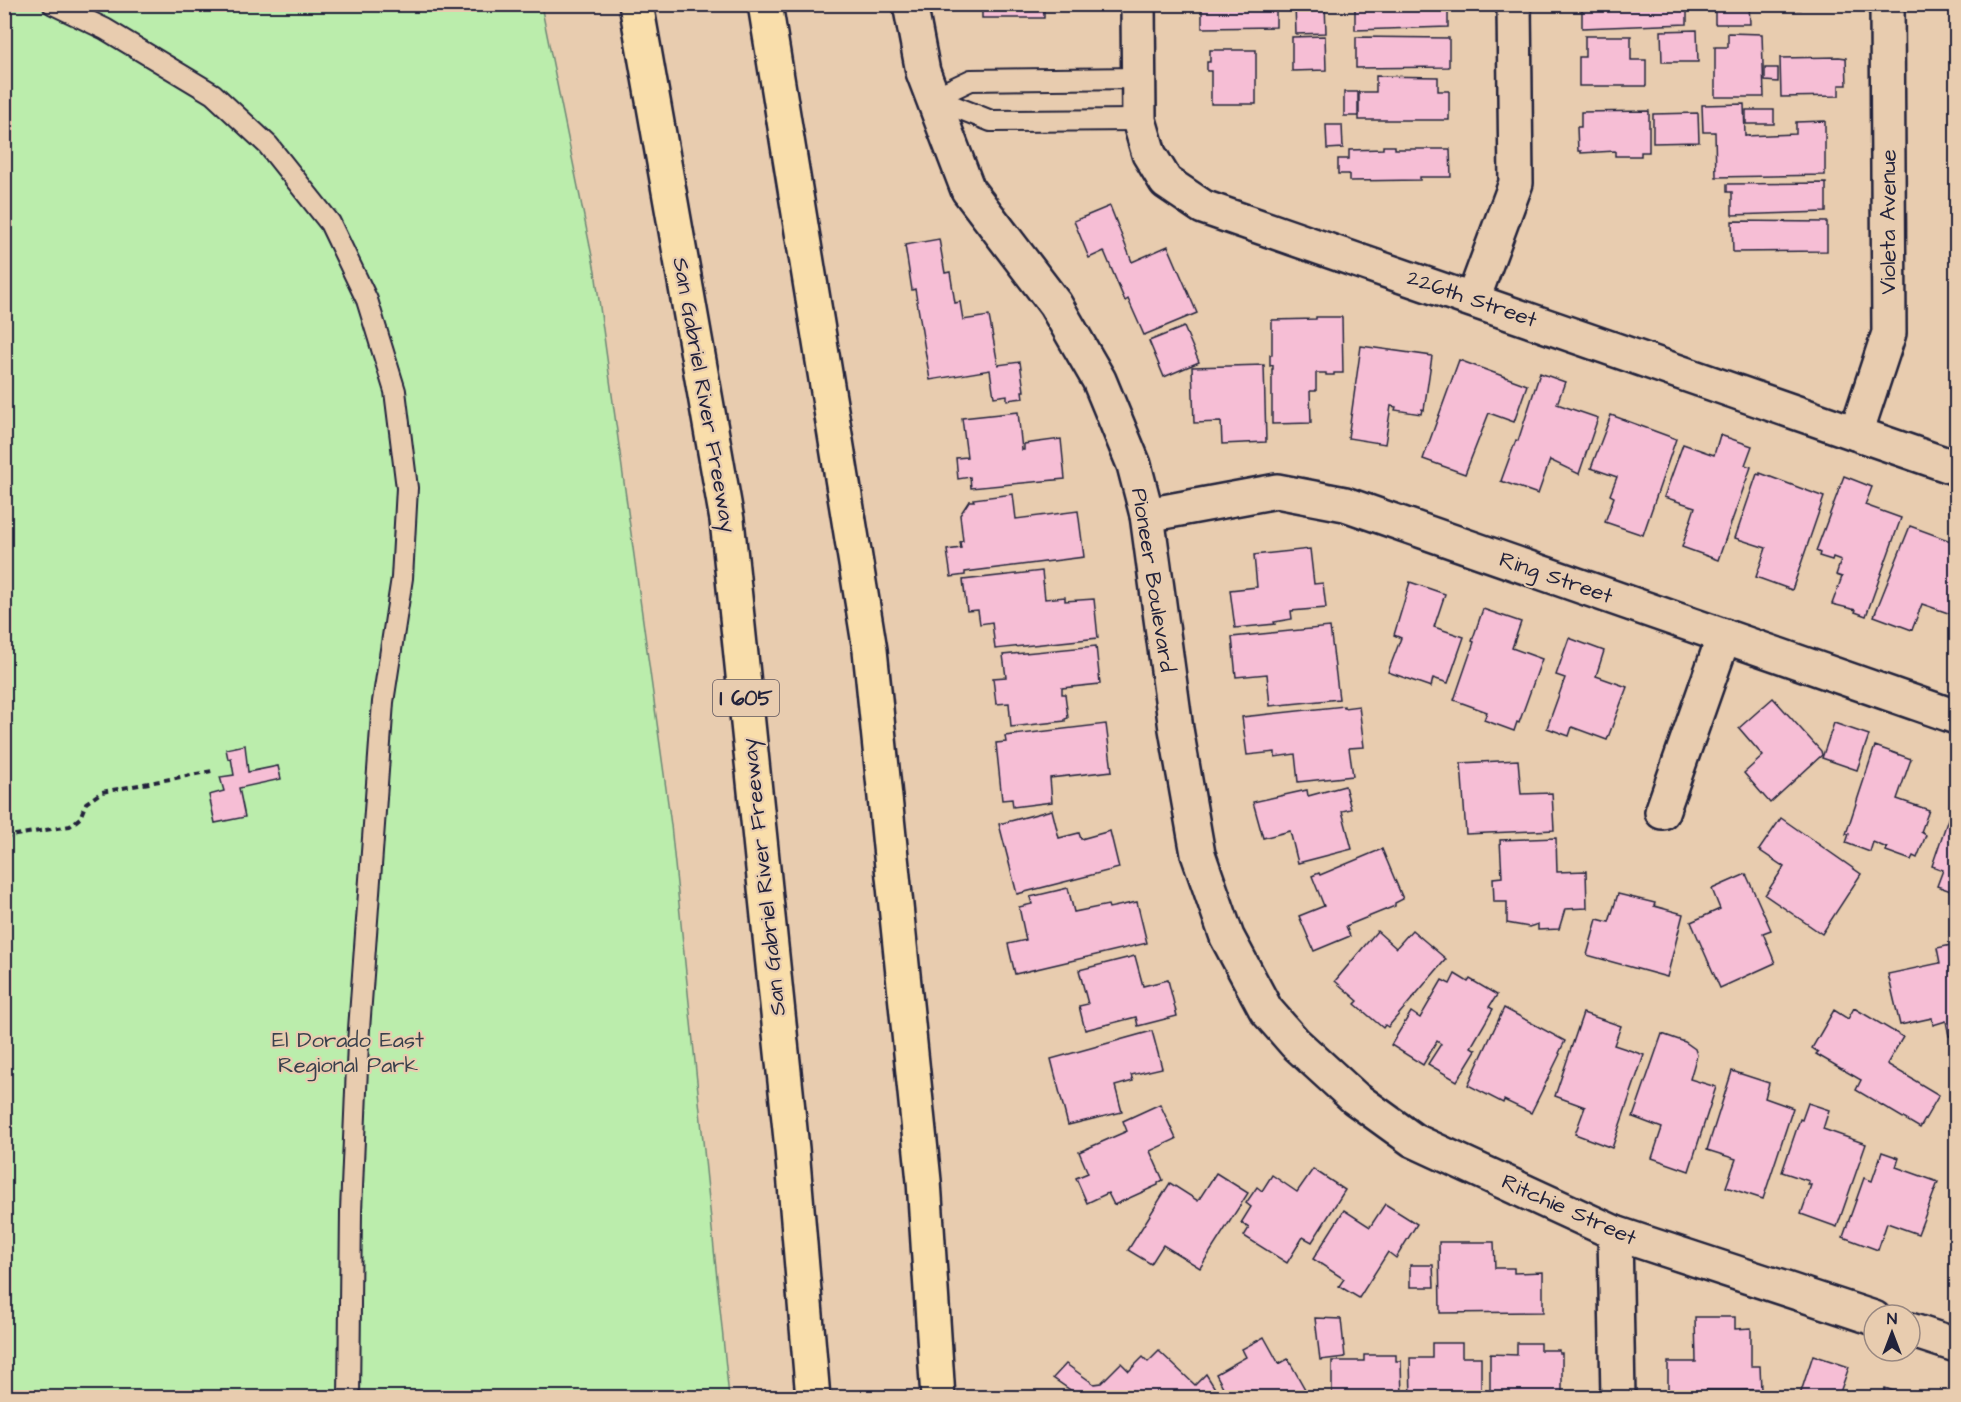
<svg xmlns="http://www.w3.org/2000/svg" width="1961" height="1402" font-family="'Architects Daughter',sans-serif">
	<rect width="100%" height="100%" fill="#e8ccaf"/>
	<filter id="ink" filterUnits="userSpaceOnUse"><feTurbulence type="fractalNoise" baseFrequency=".0167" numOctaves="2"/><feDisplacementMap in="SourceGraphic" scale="12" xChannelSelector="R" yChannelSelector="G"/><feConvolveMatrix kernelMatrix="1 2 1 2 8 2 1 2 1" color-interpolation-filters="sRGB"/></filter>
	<g filter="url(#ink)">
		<!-- green -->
		<polygon fill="#bbedac" stroke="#6e8874" stroke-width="1.5" points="5,5 541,5 595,271 671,825 729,1397 5,1398"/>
		<!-- building -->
		<g fill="#f6bed5" stroke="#22223b" stroke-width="1.5">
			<polygon points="982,4 1046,4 1046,8 1044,8 1044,18 982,18"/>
			<polygon points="1202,4 1276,4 1276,27 1202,28"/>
			<polygon points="1295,4 1325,4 1326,33 1296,34"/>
			<polygon points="1350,4 1448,4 1448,27 1355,30 1355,8 1350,8"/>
			<polygon points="1582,4 1677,4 1677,10 1687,9 1687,24 1582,28"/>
			<polygon points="1715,4 1749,4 1750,24 1715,24"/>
			<rect x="1785" y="4" width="16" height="5"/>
			<polygon points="1697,30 1698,62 1662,62 1661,31"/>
			<polygon points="1728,33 1762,34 1764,97 1715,97 1715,47 1728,47"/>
			<polygon points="1325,36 1326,70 1292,71 1292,37"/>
			<polygon points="1585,36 1631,36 1631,60 1646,60 1646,86 1579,86 1579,57 1585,57"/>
			<polygon points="1356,37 1449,38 1449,67 1356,68"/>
			<polygon points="1210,50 1256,50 1256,104 1211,104 1211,71 1207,71 1207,62 1210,62"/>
			<polygon points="1839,57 1846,58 1847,85 1839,85 1839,96 1781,97 1780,58"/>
			<polygon points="1765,68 1778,68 1778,82 1765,81"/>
			<polygon points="1376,76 1438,77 1438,91 1449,91 1449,120 1359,120 1359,92 1376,92"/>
			<rect x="1344" y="92" width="14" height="24"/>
			<polygon points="1744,104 1745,136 1796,134 1796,122 1825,121 1825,175 1716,177 1715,132 1703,132 1702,105"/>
			<rect x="1746" y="110" width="28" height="14"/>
			<polygon points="1649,111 1649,152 1641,152 1641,156 1615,156 1615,151 1581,153 1581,151 1578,151 1577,127 1581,127 1581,112"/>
			<polygon points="1698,113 1699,142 1653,143 1653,114"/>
			<polygon points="1326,125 1342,125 1343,148 1327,149"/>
			<polygon points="1383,146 1395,146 1395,149 1450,149 1451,177 1420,177 1420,180 1349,181 1349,174 1338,174 1338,159 1349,159 1349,150 1383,149"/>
			<polygon points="1826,183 1826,212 1732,215 1732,192 1727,192 1727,184"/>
			<rect x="1954" y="195" width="2" height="35"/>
			<polygon points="1110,206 1132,262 1168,246 1197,313 1144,335 1128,299 1125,301 1104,251 1089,258 1074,221"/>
			<polygon points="1732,221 1827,222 1827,251 1733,252"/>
			<polygon points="939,239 945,273 950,272 955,303 960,302 963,320 989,316 998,365 1020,362 1024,391 1022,391 1023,398 1007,400 1007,395 994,397 990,370 930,380 915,289 912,290 905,245"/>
			<polygon points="1954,250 1956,250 1956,285 1955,285"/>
			<polygon points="1316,317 1342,317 1343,373 1334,373 1334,375 1326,375 1326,373 1316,373 1316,391 1310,391 1311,423 1272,424 1272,369 1273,369 1273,365 1270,366 1270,355 1272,355 1272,320 1316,319"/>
			<polygon points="1184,327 1199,362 1164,377 1149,341"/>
			<polygon points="1361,346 1432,356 1424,410 1422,409 1421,414 1395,410 1396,407 1391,406 1385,444 1348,438"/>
			<polygon points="1459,360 1527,385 1514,422 1489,413 1465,474 1423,459"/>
			<polygon points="1264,365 1266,442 1222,444 1221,422 1194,423 1192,367"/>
			<polygon points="1540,373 1565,382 1557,404 1598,418 1579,474 1550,460 1538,494 1501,481 1516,440 1518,441"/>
			<polygon points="1018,412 1022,450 1024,450 1024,444 1061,439 1065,479 971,488 970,477 958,479 956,458 967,457 962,418"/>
			<polygon points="1611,415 1676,439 1643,535 1605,522 1614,497 1610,495 1617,477 1591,468"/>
			<polygon points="1720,435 1752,446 1745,465 1751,467 1718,560 1682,547 1695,507 1664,497 1683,444 1714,455"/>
			<polygon points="1760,473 1824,497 1792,590 1756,577 1766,548 1735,538 1757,474 1760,475"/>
			<polygon points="1844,476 1872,487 1865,505 1901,518 1866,616 1855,612 1856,610 1832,604 1842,577 1836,575 1841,560 1833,557 1832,560 1819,556 1820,553 1816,551"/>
			<polygon points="1013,494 1016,519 1078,511 1084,557 965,572 965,575 951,577 947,550 961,548 960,542 963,541 960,515 969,501 974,501 973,499"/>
			<polygon points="1910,526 1956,543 1956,541 1956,598 1951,614 1922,604 1912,630 1874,616"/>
			<polygon points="1310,549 1314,584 1323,583 1326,608 1291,611 1292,619 1274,622 1275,624 1235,628 1230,590 1257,587 1254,555"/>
			<polygon points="1042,571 1045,599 1065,597 1065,601 1094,599 1098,638 995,649 992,622 980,624 978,610 967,611 963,580"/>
			<polygon points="1410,582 1445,594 1434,627 1464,637 1448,683 1433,678 1431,687 1388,672 1401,638 1394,635"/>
			<polygon points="1483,609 1521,622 1512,648 1542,659 1519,723 1517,722 1514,731 1484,720 1487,712 1454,700 1474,642 1472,641"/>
			<polygon points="1330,627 1339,699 1270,706 1267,674 1236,677 1232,637"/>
			<polygon points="1569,638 1604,651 1596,676 1627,687 1607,740 1572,727 1569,736 1547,728 1565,678 1556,675"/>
			<polygon points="1096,646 1100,684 1062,688 1062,694 1065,694 1068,718 1065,719 1065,721 1011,727 1009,703 996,704 993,678 1006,677 1003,655"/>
			<polygon points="1773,698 1821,751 1822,755 1770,803 1744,773 1763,756 1739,728"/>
			<polygon points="1344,706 1344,708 1359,706 1364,747 1349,748 1353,776 1298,782 1295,754 1275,757 1275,752 1247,755 1242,717"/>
			<polygon points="1834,723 1869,735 1857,770 1822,758"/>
			<polygon points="1106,724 1112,771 1050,778 1052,802 1013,807 1012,799 1002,800 996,743 1006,742 1005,736"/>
			<polygon points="245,745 248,772 278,766 281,779 239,788 245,817 215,823 209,795 224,791 220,777 234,775 231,758 228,759 226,749"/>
			<polygon points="1875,746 1911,759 1897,799 1929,810 1921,832 1926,835 1917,858 1913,856 1911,860 1886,851 1887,848 1873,842 1870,852 1846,843 1849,834 1846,834"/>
			<polygon points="1518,760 1521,794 1552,793 1554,830 1466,834 1461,763"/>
			<polygon points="1345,786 1351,809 1342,811 1352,849 1298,863 1290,831 1263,838 1253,802 1307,790 1308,796"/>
			<polygon points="1052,810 1059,838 1079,833 1081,839 1110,831 1119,868 1017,894 999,824"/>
			<polygon points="1952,812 1956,813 1956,893 1937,886 1943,870 1932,866 1950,813"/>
			<polygon points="1781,818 1861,874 1822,934 1765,895 1784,867 1759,850"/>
			<polygon points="1556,838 1557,872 1586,871 1587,908 1565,909 1559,929 1538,930 1538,924 1529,927 1507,923 1507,902 1494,902 1493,878 1502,877 1500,840"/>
			<polygon points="1382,849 1403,899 1395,903 1395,906 1346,926 1350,936 1314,951 1299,916 1324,906 1312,876 1319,873 1320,875"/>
			<polygon points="1746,874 1771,930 1763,933 1775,963 1720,988 1691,922 1720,909 1712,889"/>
			<polygon points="1068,888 1074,912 1108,905 1109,908 1137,902 1147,943 1015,974 1008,944 1026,940 1019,907 1032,904 1030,897"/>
			<polygon points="1618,894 1655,903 1654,906 1683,914 1667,977 1587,955 1597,919 1609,922"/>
			<polygon points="1412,930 1446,959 1388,1027 1385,1025 1383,1028 1355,1004 1358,1001 1335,981 1377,931 1396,948"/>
			<polygon points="1956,944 1956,1049 1953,1036 1949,1036 1946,1021 1933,1025 1932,1018 1900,1025 1888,974 1940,963 1937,948"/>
			<polygon points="1135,956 1143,986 1168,980 1177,1016 1138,1026 1136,1017 1085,1030 1079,1006 1088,1004 1079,970"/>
			<polygon points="1455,974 1468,982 1470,979 1497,995 1489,1007 1493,1009 1471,1047 1476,1050 1457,1081 1428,1064 1441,1044 1437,1041 1423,1065 1391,1045 1411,1012 1420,1018 1442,980 1450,984"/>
			<polygon points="1504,1008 1565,1041 1559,1053 1560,1054 1531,1113 1504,1100 1503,1103 1468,1085"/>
			<polygon points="1854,1008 1903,1037 1887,1064 1939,1095 1920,1128 1856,1090 1861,1080 1816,1054 1818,1052 1812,1048 1834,1010 1848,1019"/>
			<polygon points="1583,1013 1621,1026 1614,1045 1644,1055 1612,1148 1575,1134 1585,1107 1555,1096"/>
			<polygon points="1152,1031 1162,1068 1131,1075 1133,1081 1115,1086 1122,1112 1068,1125 1051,1059"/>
			<polygon points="1662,1034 1685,1042 1695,1049 1697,1055 1690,1079 1716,1087 1689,1171 1652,1158 1662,1128 1633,1117"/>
			<polygon points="1732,1071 1769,1083 1765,1098 1793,1108 1763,1199 1726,1187 1736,1159 1707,1150"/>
			<polygon points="1808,1103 1829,1110 1823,1129 1866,1144 1837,1227 1801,1214 1811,1185 1808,1185 1809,1181 1782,1172 1800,1119 1802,1120"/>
			<polygon points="1160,1104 1176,1139 1150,1151 1163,1180 1158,1183 1158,1185 1114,1205 1108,1193 1087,1203 1076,1178 1088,1173 1079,1152 1127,1131 1123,1121"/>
			<polygon points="1882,1152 1899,1158 1896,1167 1938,1182 1918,1234 1887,1223 1878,1250 1843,1237 1864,1178 1872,1181"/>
			<polygon points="1313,1169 1345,1190 1312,1242 1303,1237 1287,1263 1244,1236 1249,1228 1241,1223 1251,1207 1246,1203 1257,1187 1262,1191 1272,1175 1297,1192"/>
			<polygon points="1216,1173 1248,1193 1200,1268 1163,1245 1151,1264 1128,1250 1170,1183 1198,1201"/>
			<polygon points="1385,1204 1417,1224 1396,1258 1388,1252 1359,1298 1339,1286 1344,1279 1313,1259 1344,1210 1370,1227"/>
			<polygon points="1439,1242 1494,1242 1495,1268 1514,1268 1514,1273 1543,1272 1543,1312 1440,1313"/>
			<polygon points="1410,1265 1433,1265 1434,1287 1410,1287"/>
			<polygon points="1695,1317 1735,1317 1735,1329 1751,1328 1751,1366 1760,1366 1761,1390 1706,1390 1706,1398 1668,1398 1668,1362 1696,1362"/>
			<polygon points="1315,1318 1341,1319 1345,1357 1320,1360"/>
			<polygon points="1264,1337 1279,1364 1288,1359 1310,1398 1229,1398 1216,1374 1246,1357 1242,1349"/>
			<polygon points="1432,1343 1462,1343 1462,1357 1481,1357 1481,1398 1411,1398 1410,1358 1432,1358"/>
			<polygon points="1517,1343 1540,1343 1540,1350 1559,1350 1559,1353 1562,1353 1562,1398 1490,1398 1490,1354 1517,1355"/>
			<polygon points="1159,1351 1195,1385 1206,1374 1221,1398 1082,1398 1053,1378 1066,1364 1094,1384 1101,1383 1121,1363 1129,1371 1143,1357 1148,1362"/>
			<polygon points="1364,1355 1396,1355 1396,1361 1401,1361 1402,1398 1332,1398 1332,1361 1364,1361"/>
			<polygon points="1813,1355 1849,1367 1838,1398 1799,1398"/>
			<polygon points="1885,1388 1913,1398 1882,1398"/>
		</g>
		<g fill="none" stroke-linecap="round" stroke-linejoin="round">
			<defs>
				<g id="service">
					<polyline points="53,4 105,29 213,94 268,145 330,223 367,300 395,391 407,488 402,578 383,702 358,1043 351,1211 349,1398"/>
					<polyline points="933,98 991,121 1139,120"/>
					<polyline points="933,98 971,80 1139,78"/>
				</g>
				<g id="minor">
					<polyline points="1138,4 1139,120 1149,154 1166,182 1203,207 1956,468"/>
					<polyline points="1473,299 1516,183 1514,4"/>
					<polyline points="1856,433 1889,333 1887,4"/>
					<polyline points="1147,515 1277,491 1345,504 1956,717"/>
					<polyline points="1662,812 1724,636"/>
					<polyline points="1615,1233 1618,1398"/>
				</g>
				<g id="tertiary">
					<polyline points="910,4 923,72 968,190 1055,304 1099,380 1134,465 1147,515 1176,729 1198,854 1227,937 1266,1010 1295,1043 1355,1098 1413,1140 1615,1233 1874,1318"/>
					<polyline points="1910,1330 1956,1345"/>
				</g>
				<g id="motorway">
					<polyline points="636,4 727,520 792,1149 813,1398"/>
					<polyline points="765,4 870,650 924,1181 938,1398"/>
				</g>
			</defs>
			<!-- service casing -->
			<use href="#service" stroke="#22223b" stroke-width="24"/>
			<!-- minor casing -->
			<use href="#minor" stroke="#22223b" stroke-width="38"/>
			<!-- tertiary casing -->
			<use href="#tertiary" stroke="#22223b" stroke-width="38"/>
			<!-- motorway casing -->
			<use href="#motorway" stroke="#22223b" stroke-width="38"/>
			<!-- path -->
			<polyline stroke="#22223b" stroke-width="4" stroke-dasharray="6 4.5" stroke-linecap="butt" points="4,837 70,826 80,818 86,803 102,792 212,771"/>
			<!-- service -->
			<use href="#service" stroke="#e8ccaf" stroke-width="20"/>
			<!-- minor -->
			<use href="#minor" stroke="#e8ccaf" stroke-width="33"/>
			<!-- tertiary -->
			<use href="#tertiary" stroke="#e8ccaf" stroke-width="33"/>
			<!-- motorway -->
			<use href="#motorway" stroke="#f9deab" stroke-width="33"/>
		</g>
	</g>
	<g text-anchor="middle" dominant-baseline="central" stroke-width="4.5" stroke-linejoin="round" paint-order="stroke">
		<!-- shield labels -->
		<rect fill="#e8ccaf" stroke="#5d555e" stroke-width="1.5" x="713" y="680" width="66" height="36" rx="4.5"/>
		<g font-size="21" font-weight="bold" fill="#22223b">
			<text x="746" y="698">I 605</text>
		</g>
		<!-- street labels -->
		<g font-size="22" fill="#22223b" stroke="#e8ccaf">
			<text transform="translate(1888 222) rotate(-90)">Violeta Avenue</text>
			<text transform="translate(1472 299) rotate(19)">226th Street</text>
			<text transform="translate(704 395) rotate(80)">San Gabriel River Freeway</text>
			<text transform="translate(1556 578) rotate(19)">Ring Street</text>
			<text transform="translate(1153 580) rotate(81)">Pioneer Boulevard</text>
			<text transform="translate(764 877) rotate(-96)">San Gabriel River Freeway</text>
			<text transform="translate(1569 1210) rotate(24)">Ritchie Street</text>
		</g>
		<!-- park labels -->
		<g font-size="22" fill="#39404c" stroke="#e8ccaf">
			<text x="348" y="1040">El Dorado East<tspan x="348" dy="25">Regional Park</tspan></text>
		</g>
	</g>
	<!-- margin -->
	<rect width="1961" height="1402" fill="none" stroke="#e8ccaf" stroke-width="24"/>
	<rect x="12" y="12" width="1937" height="1378" fill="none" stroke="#22223b" stroke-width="2" filter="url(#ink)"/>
	<!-- north arrow -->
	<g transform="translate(1892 1333)"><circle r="28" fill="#e8ccaf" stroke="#998881" stroke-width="1.5"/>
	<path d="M0-4.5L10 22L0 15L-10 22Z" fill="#22223b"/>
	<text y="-9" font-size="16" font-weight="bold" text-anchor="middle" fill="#22223b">N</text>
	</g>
</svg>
